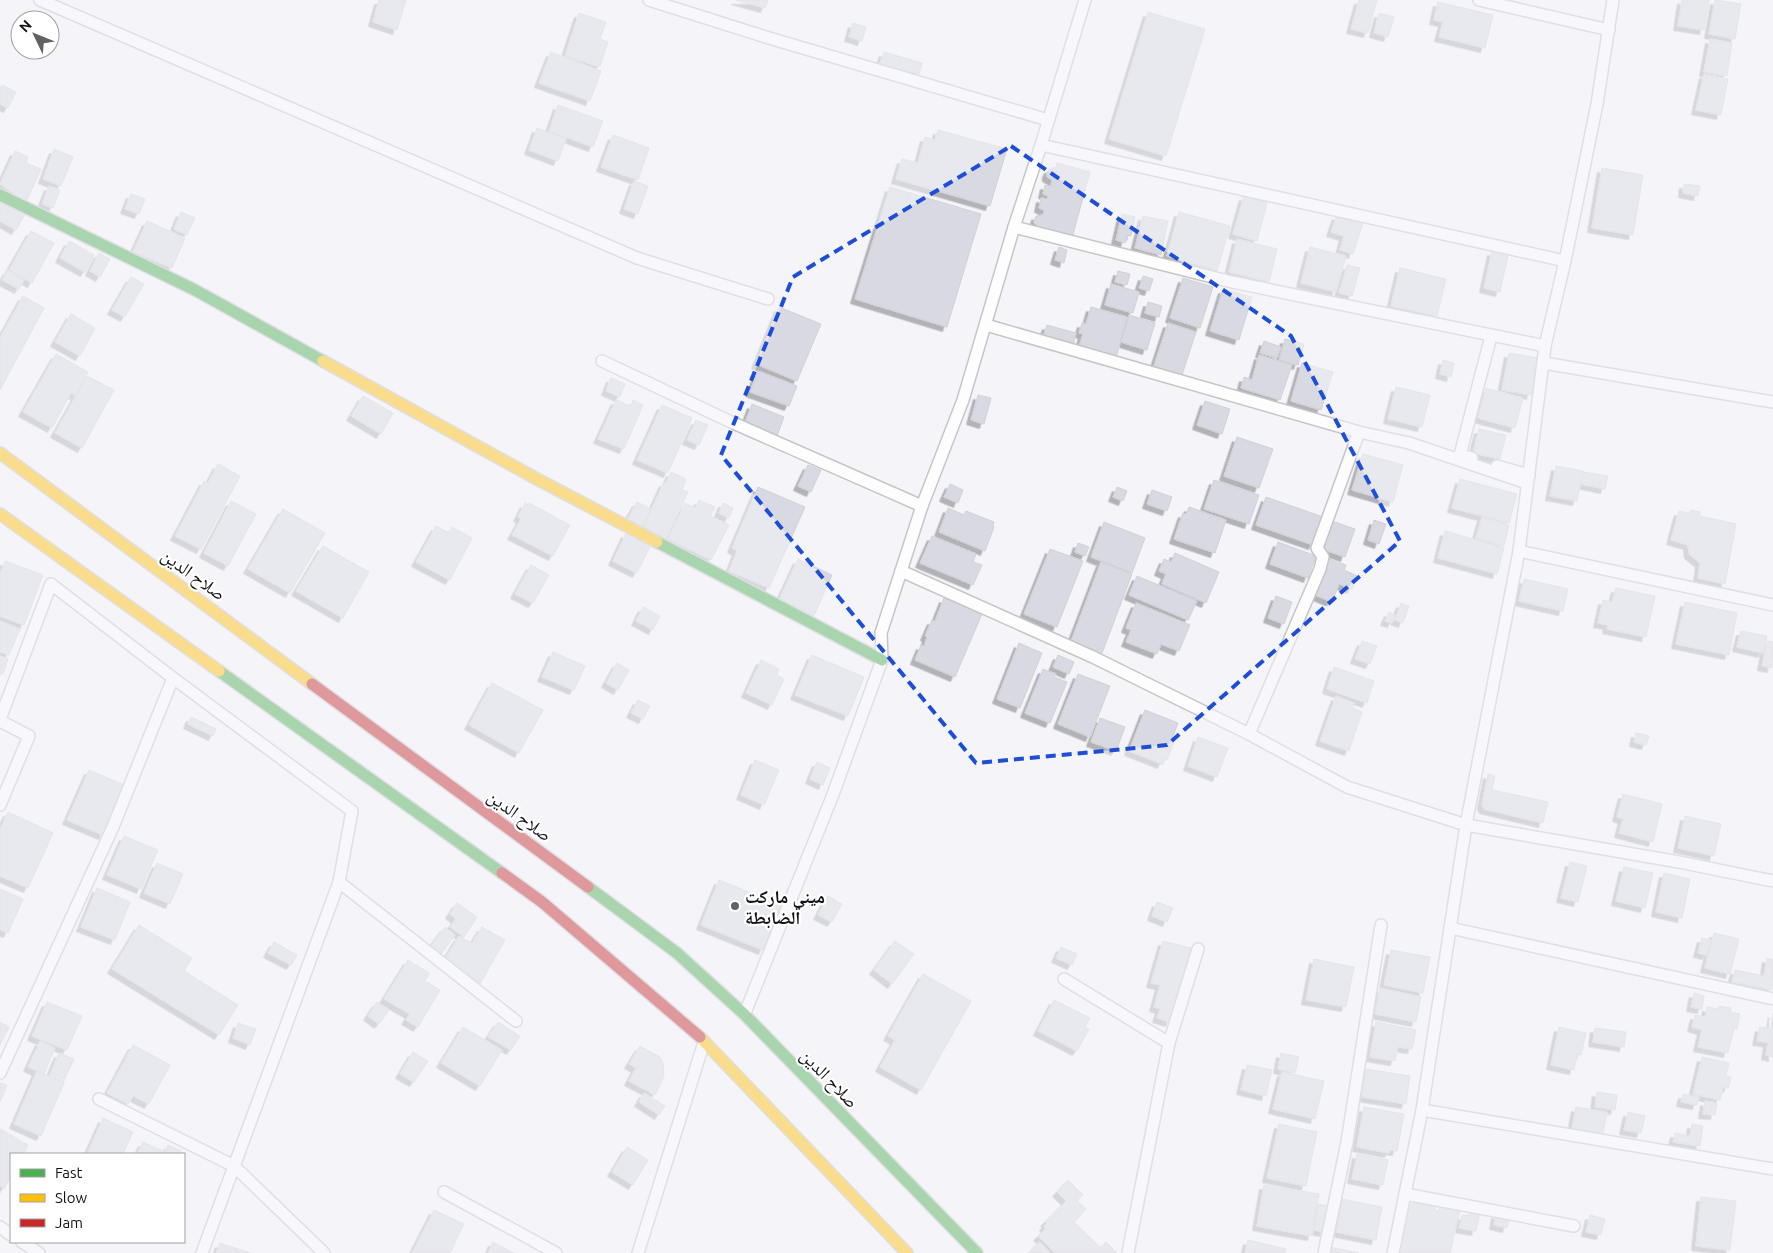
<svg xmlns="http://www.w3.org/2000/svg" width="1773" height="1253" font-family="Ubuntu,'Noto Naskh Arabic',sans-serif">
	<defs>
		<filter id="shadow"><feDropShadow dx="-4.5" dy="4.5" stdDeviation="0" flood-color="#0004"/></filter>
	</defs>
	<rect width="100%" height="100%" fill="#f4f4f9"/>
	<!-- building -->
	<g fill="#d9d9e3" stroke="#d1d1d5" filter="url(#shadow)">
		<polygon points="379,0 406,0 397,30 373,22"/>
		<polygon points="736,0 768,0 765,8"/>
		<polygon points="1359,0 1377,0 1368,33 1351,29"/>
		<polygon points="1682,0 1709,0 1704,30 1678,26"/>
		<polygon points="1715,0 1741,4 1735,39 1709,34"/>
		<polygon points="1438,2 1493,15 1485,48 1439,37 1443,22 1434,20"/>
		<polygon points="1148,12 1205,29 1166,156 1109,139"/>
		<polygon points="579,13 606,22 600,39 608,42 600,67 565,56"/>
		<polygon points="1379,13 1394,17 1388,37 1374,33"/>
		<polygon points="853,23 866,27 862,41 849,37"/>
		<polygon points="1710,39 1732,43 1727,76 1704,72"/>
		<polygon points="551,52 601,71 590,101 539,83"/>
		<polygon points="884,52 922,63 919,74 908,71 907,75 879,66"/>
		<polygon points="1704,74 1728,79 1721,115 1696,110"/>
		<polygon points="2,85 16,92 8,108 0,104 0,89"/>
		<polygon points="558,105 603,121 593,147 549,131"/>
		<polygon points="537,128 566,139 558,161 529,150"/>
		<polygon points="938,130 1007,149 990,206 896,179 902,159 918,163 925,137 935,140"/>
		<polygon points="613,135 649,148 638,180 601,167"/>
		<polygon points="54,149 73,157 61,186 43,179"/>
		<polygon points="15,151 28,157 26,163 41,169 26,202 0,184"/>
		<polygon points="1057,163 1090,172 1072,238 1039,229 1040,227 1034,223 1036,216 1043,215 1044,210 1039,208 1041,198 1047,199 1048,196 1043,194 1045,185 1051,186 1052,180 1047,177 1047,173 1049,169 1056,168"/>
		<polygon points="1602,168 1643,175 1633,235 1592,228"/>
		<polygon points="634,181 648,186 638,214 624,209"/>
		<polygon points="1684,184 1700,186 1698,196 1683,193"/>
		<polygon points="49,186 60,190 53,208 42,204"/>
		<polygon points="890,187 981,214 947,327 855,299"/>
		<polygon points="131,194 145,199 139,214 125,209"/>
		<polygon points="1244,196 1267,203 1257,241 1233,234"/>
		<polygon points="0,200 25,214 16,230 0,221"/>
		<polygon points="181,212 195,218 187,235 174,229"/>
		<polygon points="1179,212 1230,226 1217,271 1167,256"/>
		<polygon points="1122,214 1135,217 1131,236 1127,235 1125,243 1116,240"/>
		<polygon points="1337,215 1363,223 1353,254 1340,250 1344,236 1331,232"/>
		<polygon points="1143,216 1168,221 1161,255 1135,248"/>
		<polygon points="147,221 185,238 172,268 133,252"/>
		<polygon points="31,231 54,243 32,283 9,270"/>
		<polygon points="1237,239 1277,249 1269,282 1229,272"/>
		<polygon points="69,241 94,255 85,272 60,258"/>
		<polygon points="1059,247 1067,250 1064,263 1055,260"/>
		<polygon points="1310,247 1346,256 1336,292 1301,283"/>
		<polygon points="1492,251 1508,255 1500,292 1484,288"/>
		<polygon points="99,253 110,259 100,277 90,271"/>
		<polygon points="1347,265 1360,268 1352,296 1339,293"/>
		<polygon points="1400,268 1446,279 1437,316 1391,306"/>
		<polygon points="8,270 24,280 19,289 2,280"/>
		<polygon points="1118,271 1130,274 1127,285 1115,282"/>
		<polygon points="1143,276 1153,279 1149,291 1139,288"/>
		<polygon points="131,277 144,284 125,317 112,310"/>
		<polygon points="1183,278 1213,287 1200,328 1170,318"/>
		<polygon points="1111,284 1139,292 1133,313 1105,305"/>
		<polygon points="1223,289 1252,297 1239,340 1210,331"/>
		<polygon points="23,296 44,308 0,390 0,338"/>
		<polygon points="1148,302 1162,306 1159,317 1145,313"/>
		<polygon points="779,307 821,324 797,381 756,364"/>
		<polygon points="1091,307 1127,317 1116,358 1079,347 1083,334 1079,333 1082,323 1086,324"/>
		<polygon points="71,314 95,328 80,356 55,342"/>
		<polygon points="1129,315 1155,323 1147,350 1121,342"/>
		<polygon points="1168,323 1196,332 1182,375 1154,366"/>
		<polygon points="1047,325 1076,333 1073,346 1043,337"/>
		<polygon points="1285,339 1304,344 1298,365 1279,360"/>
		<polygon points="1264,341 1281,347 1277,358 1260,353"/>
		<polygon points="1509,353 1538,358 1531,395 1502,390"/>
		<polygon points="56,354 88,372 75,395 71,393 52,428 23,412"/>
		<polygon points="1259,355 1292,365 1280,400 1241,388 1244,377 1252,380"/>
		<polygon points="1443,360 1454,363 1451,377 1440,374"/>
		<polygon points="1302,363 1333,372 1321,410 1291,401"/>
		<polygon points="758,371 797,386 789,406 750,392"/>
		<polygon points="87,376 114,390 82,448 55,433"/>
		<polygon points="611,378 625,384 620,397 606,391"/>
		<polygon points="1396,387 1430,395 1422,427 1388,419"/>
		<polygon points="1486,388 1523,398 1515,428 1478,418"/>
		<polygon points="978,395 991,398 984,424 971,420"/>
		<polygon points="363,396 393,413 381,434 351,416"/>
		<polygon points="616,400 631,406 633,400 643,405 624,449 598,439"/>
		<polygon points="1205,401 1230,409 1222,434 1197,425"/>
		<polygon points="752,404 784,417 777,436 745,423"/>
		<polygon points="662,405 692,418 668,473 637,460"/>
		<polygon points="696,420 708,425 699,445 687,440"/>
		<polygon points="1479,429 1506,435 1500,459 1473,453"/>
		<polygon points="1237,437 1273,449 1259,488 1224,476"/>
		<polygon points="1363,454 1403,465 1393,502 1352,490"/>
		<polygon points="218,464 240,476 201,549 175,536 204,481 208,483"/>
		<polygon points="808,465 821,470 811,492 798,486"/>
		<polygon points="1556,466 1583,471 1577,501 1550,496"/>
		<polygon points="671,472 686,479 682,490 688,492 666,539 643,528 664,482 666,483"/>
		<polygon points="1584,472 1608,476 1605,489 1581,484"/>
		<polygon points="1460,479 1517,494 1509,523 1452,508"/>
		<polygon points="1214,480 1259,495 1249,524 1204,509"/>
		<polygon points="950,484 963,490 958,503 944,497"/>
		<polygon points="758,487 805,507 769,588 729,571 737,551 732,548"/>
		<polygon points="1117,487 1127,491 1123,501 1113,497"/>
		<polygon points="1152,490 1172,497 1167,511 1147,504"/>
		<polygon points="1266,497 1323,517 1313,545 1256,525"/>
		<polygon points="699,500 715,507 710,516 729,525 711,560 668,539 685,503 695,508"/>
		<polygon points="231,501 256,514 228,566 204,553"/>
		<polygon points="637,502 651,509 642,528 627,520"/>
		<polygon points="525,503 528,505 529,503 570,525 553,556 512,535 521,519 518,517"/>
		<polygon points="723,503 733,508 729,518 719,513"/>
		<polygon points="1189,507 1226,520 1215,553 1174,539 1183,513 1186,514"/>
		<polygon points="948,508 964,515 966,511 994,522 993,527 994,527 985,551 939,532"/>
		<polygon points="283,509 325,533 290,593 248,569"/>
		<polygon points="1690,510 1700,512 1700,516 1736,524 1725,584 1698,578 1700,563 1689,554 1688,545 1671,540 1679,511 1690,513"/>
		<polygon points="1482,517 1509,525 1504,546 1476,538"/>
		<polygon points="1329,520 1355,529 1345,557 1319,548"/>
		<polygon points="1374,520 1386,524 1379,544 1368,540"/>
		<polygon points="1104,522 1145,538 1132,573 1091,557"/>
		<polygon points="436,526 449,533 452,527 472,538 450,580 416,562"/>
		<polygon points="1445,531 1504,548 1497,574 1438,558"/>
		<polygon points="626,533 651,545 637,573 613,561"/>
		<polygon points="932,536 976,554 973,562 982,565 973,585 920,563"/>
		<polygon points="1278,542 1316,556 1308,578 1270,564"/>
		<polygon points="1078,543 1089,547 1085,556 1075,552"/>
		<polygon points="323,546 369,572 343,618 296,591"/>
		<polygon points="1050,549 1083,561 1057,627 1024,614"/>
		<polygon points="1175,553 1219,572 1206,603 1162,584 1166,574 1159,571 1164,559 1171,562"/>
		<polygon points="798,559 832,575 813,618 778,602"/>
		<polygon points="1329,559 1346,565 1344,570 1357,576 1352,589 1339,584 1332,602 1315,595"/>
		<polygon points="5,561 43,575 24,625 0,616 0,574"/>
		<polygon points="1101,562 1132,574 1101,656 1070,644"/>
		<polygon points="531,565 549,575 533,603 515,594"/>
		<polygon points="1137,576 1197,601 1188,620 1129,595"/>
		<polygon points="1524,579 1568,589 1563,611 1519,601"/>
		<polygon points="1616,588 1655,596 1646,637 1607,629 1608,625 1598,623 1603,600 1612,602"/>
		<polygon points="1276,596 1292,602 1284,624 1268,618"/>
		<polygon points="944,598 982,614 955,677 915,660 921,645 924,646 927,637 925,636 932,620 935,621"/>
		<polygon points="1685,602 1737,613 1729,655 1676,644"/>
		<polygon points="1136,603 1190,625 1179,651 1161,644 1157,654 1126,642 1131,630 1126,628"/>
		<polygon points="1401,603 1409,606 1403,623 1395,620"/>
		<polygon points="643,607 660,616 653,630 636,621"/>
		<polygon points="1389,612 1395,615 1392,623 1385,621"/>
		<polygon points="0,621 20,629 9,655 0,652"/>
		<polygon points="1741,631 1767,636 1763,653 1737,647"/>
		<polygon points="1362,641 1377,646 1370,664 1355,659"/>
		<polygon points="1767,641 1773,642 1772,668 1762,666"/>
		<polygon points="1019,643 1042,653 1020,708 997,699"/>
		<polygon points="553,652 585,666 574,690 542,677"/>
		<polygon points="812,655 864,677 848,716 795,695"/>
		<polygon points="1058,655 1074,662 1069,674 1053,667"/>
		<polygon points="0,656 8,659 3,674 0,673"/>
		<polygon points="761,660 779,669 777,675 784,679 772,705 746,693"/>
		<polygon points="617,663 629,670 618,690 606,683"/>
		<polygon points="1334,667 1374,681 1367,703 1327,689"/>
		<polygon points="1043,669 1056,674 1054,677 1067,682 1050,723 1025,713"/>
		<polygon points="1078,674 1110,686 1090,737 1058,724"/>
		<polygon points="492,683 543,710 519,753 469,725"/>
		<polygon points="1336,696 1354,703 1352,708 1362,712 1349,751 1320,741"/>
		<polygon points="638,700 650,706 643,719 631,713"/>
		<polygon points="1145,710 1178,723 1171,741 1174,742 1167,760 1164,759 1162,764 1129,751"/>
		<polygon points="191,717 216,729 213,736 188,724"/>
		<polygon points="1100,718 1125,727 1116,751 1091,742"/>
		<polygon points="1636,733 1649,736 1646,745 1634,742"/>
		<polygon points="1198,737 1228,748 1217,777 1188,766"/>
		<polygon points="755,760 779,770 764,805 741,795"/>
		<polygon points="817,762 830,768 823,785 810,779"/>
		<polygon points="89,770 124,785 103,835 67,820"/>
		<polygon points="1488,774 1495,776 1492,790 1548,802 1543,823 1484,809 1482,805"/>
		<polygon points="1623,794 1662,804 1653,842 1619,833 1623,819 1617,817"/>
		<polygon points="8,812 53,833 28,888 0,876 0,829"/>
		<polygon points="1685,816 1721,824 1714,856 1678,848"/>
		<polygon points="124,836 158,850 141,889 107,875"/>
		<polygon points="1570,862 1587,866 1578,902 1561,898"/>
		<polygon points="157,863 183,874 170,904 144,893"/>
		<polygon points="1624,867 1653,873 1645,908 1616,901"/>
		<polygon points="1664,873 1690,879 1682,918 1656,912"/>
		<polygon points="719,880 781,905 763,950 701,925"/>
		<polygon points="97,888 130,902 115,940 81,927"/>
		<polygon points="0,889 23,899 8,933 0,930"/>
		<polygon points="828,896 842,904 832,922 818,915"/>
		<polygon points="1157,902 1173,908 1167,922 1152,916"/>
		<polygon points="457,903 477,917 464,937 450,927 456,919 450,914"/>
		<polygon points="139,925 192,958 184,971 238,1005 219,1035 112,969"/>
		<polygon points="445,927 455,935 441,954 430,947"/>
		<polygon points="482,927 505,940 480,984 443,962 459,936 472,943"/>
		<polygon points="1714,933 1739,939 1730,974 1705,968"/>
		<polygon points="1702,938 1711,940 1707,955 1698,953"/>
		<polygon points="895,941 914,954 892,984 874,970"/>
		<polygon points="1163,941 1191,948 1170,1022 1157,1018 1160,1009 1154,1007 1160,985 1151,983"/>
		<polygon points="274,942 297,955 291,965 268,953"/>
		<polygon points="1061,947 1077,954 1072,965 1056,958"/>
		<polygon points="1391,950 1430,957 1423,993 1384,985"/>
		<polygon points="1767,958 1773,960 1772,990 1732,982 1735,970 1764,976"/>
		<polygon points="1314,959 1354,967 1346,1007 1306,1000"/>
		<polygon points="408,960 429,973 425,981 440,990 418,1027 406,1020 410,1014 384,999"/>
		<polygon points="923,974 971,1001 921,1090 880,1067 895,1040 888,1036"/>
		<polygon points="1380,988 1421,997 1416,1022 1375,1014"/>
		<polygon points="1694,993 1704,996 1702,1009 1691,1007"/>
		<polygon points="1054,1000 1090,1018 1085,1027 1089,1029 1077,1051 1038,1031"/>
		<polygon points="47,1002 82,1016 67,1050 32,1036"/>
		<polygon points="377,1002 389,1010 379,1024 368,1016"/>
		<polygon points="1719,1006 1731,1008 1730,1012 1740,1014 1737,1029 1734,1028 1728,1053 1698,1047 1702,1030 1692,1027 1695,1015 1705,1017 1707,1007 1718,1009"/>
		<polygon points="1773,1013 1773,1057 1766,1055"/>
		<polygon points="0,1022 9,1027 0,1045"/>
		<polygon points="498,1022 520,1036 511,1050 488,1037"/>
		<polygon points="1376,1022 1416,1030 1412,1049 1398,1047 1395,1061 1370,1057"/>
		<polygon points="238,1023 256,1029 250,1045 233,1038"/>
		<polygon points="463,1027 502,1050 480,1086 441,1063"/>
		<polygon points="1559,1027 1586,1033 1581,1055 1577,1054 1574,1070 1551,1065"/>
		<polygon points="1760,1027 1773,1029 1773,1043 1757,1041"/>
		<polygon points="1595,1028 1626,1032 1624,1047 1593,1042"/>
		<polygon points="40,1041 55,1048 44,1074 28,1067"/>
		<polygon points="133,1045 170,1065 149,1104 133,1096 128,1104 107,1093"/>
		<polygon points="640,1046 660,1057 663,1063 664,1076 655,1095 629,1081 636,1068 629,1064"/>
		<polygon points="413,1052 428,1061 414,1082 400,1074"/>
		<polygon points="59,1053 74,1059 63,1083 49,1077"/>
		<polygon points="1281,1053 1299,1057 1295,1073 1278,1069"/>
		<polygon points="60,1054 73,1059 64,1078 51,1073"/>
		<polygon points="1702,1057 1729,1063 1726,1076 1731,1077 1728,1088 1723,1087 1720,1100 1693,1094"/>
		<polygon points="1247,1065 1272,1070 1266,1096 1241,1090"/>
		<polygon points="1366,1069 1410,1076 1406,1104 1362,1097"/>
		<polygon points="37,1071 64,1083 41,1136 14,1124"/>
		<polygon points="1282,1072 1324,1081 1315,1119 1273,1109"/>
		<polygon points="0,1083 7,1085 0,1102"/>
		<polygon points="1597,1092 1617,1095 1615,1110 1595,1107"/>
		<polygon points="644,1093 665,1106 659,1115 639,1102"/>
		<polygon points="1683,1094 1699,1097 1697,1105 1681,1102"/>
		<polygon points="1705,1101 1717,1103 1715,1115 1703,1114"/>
		<polygon points="1364,1107 1404,1114 1397,1151 1390,1150 1389,1153 1357,1147"/>
		<polygon points="1576,1107 1607,1112 1603,1134 1572,1129"/>
		<polygon points="1628,1112 1645,1116 1641,1133 1624,1130"/>
		<polygon points="103,1118 133,1132 123,1154 87,1154"/>
		<polygon points="1279,1124 1317,1132 1306,1186 1267,1178"/>
		<polygon points="1692,1124 1703,1126 1700,1146 1673,1142 1675,1133 1690,1136"/>
		<polygon points="0,1129 28,1145 24,1154 11,1154 11,1176 4,1189 0,1186"/>
		<polygon points="143,1142 165,1152 168,1145 181,1151 180,1154 137,1154"/>
		<polygon points="627,1147 648,1160 633,1185 612,1172"/>
		<polygon points="1357,1154 1388,1160 1383,1185 1352,1179"/>
		<polygon points="1068,1180 1083,1195 1077,1200 1086,1209 1074,1222 1101,1248 1106,1242 1117,1253 1055,1253 1038,1236 1046,1229 1044,1226 1047,1223 1045,1222 1066,1201 1057,1192"/>
		<polygon points="1264,1185 1319,1194 1312,1236 1257,1226"/>
		<polygon points="1701,1197 1736,1201 1730,1250 1696,1246"/>
		<polygon points="1342,1199 1382,1207 1376,1240 1336,1232"/>
		<polygon points="1414,1200 1436,1205 1435,1210 1438,1211 1440,1206 1460,1210 1450,1253 1403,1253 1396,1252 1407,1204 1413,1205"/>
		<polygon points="1318,1204 1329,1206 1324,1232 1314,1230"/>
		<polygon points="434,1210 464,1224 450,1253 412,1253"/>
		<polygon points="1470,1211 1480,1213 1476,1231 1459,1228 1462,1215 1469,1216"/>
		<polygon points="1496,1214 1510,1217 1507,1228 1494,1225"/>
		<polygon points="1590,1215 1605,1219 1601,1235 1586,1232"/>
		<polygon points="1248,1240 1286,1249 1285,1253 1245,1253"/>
		<polygon points="493,1242 514,1253 488,1253"/>
		<polygon points="1039,1242 1050,1252 1049,1253 1030,1252"/>
		<polygon points="220,1243 250,1253 216,1253"/>
		<polygon points="1330,1247 1359,1253 1329,1253"/>
	</g>
	<g fill="none" stroke-linecap="round" stroke-linejoin="round">
		<defs>
			<g id="lane">
				<polyline points="40,0 637,258 768,299"/>
				<polyline points="649,0 769,38 1048,120"/>
				<polyline points="1479,0 1609,30"/>
				<polyline points="1041,145 1565,261"/>
				<polyline points="1014,227 1232,282 1545,346"/>
				<polyline points="986,325 1359,432 1409,443 1527,483"/>
				<polyline points="602,361 731,422 922,506"/>
				<polyline points="1544,363 1773,402"/>
				<polyline points="1472,458 1460,455 1491,336"/>
				<polyline points="1497,466 1529,475"/>
				<polyline points="1519,551 1773,605"/>
				<polyline points="901,571 1093,657 1249,734 1347,787 1466,825 1679,862 1773,881"/>
				<polyline points="0,719 51,584 173,678 352,811 339,882 202,1253"/>
				<polyline points="0,721 29,736 0,805"/>
				<polyline points="1249,734 1320,569 1323,557 1317,548 1359,432"/>
				<polyline points="339,882 516,1021"/>
				<polyline points="1450,928 1773,999"/>
				<polyline points="1064,979 1169,1043"/>
				<polyline points="745,1013 832,797 882,660 881,633 922,506 963,400 1014,227 1041,145 1085,0"/>
				<polyline points="0,1073 113,827 173,678"/>
				<polyline points="99,1099 234,1166 324,1253"/>
				<polyline points="1422,1110 1773,1169"/>
				<polyline points="444,1192 556,1253"/>
				<polyline points="1405,1194 1574,1226"/>
				<polyline points="0,1227 11,1235"/>
				<polyline points="22,1242 39,1253"/>
				<polyline points="638,1253 704,1042"/>
				<polyline points="1128,1253 1169,1043 1198,949"/>
				<polyline points="1324,1253 1347,1142 1381,925"/>
				<polyline points="1393,1253 1422,1110 1466,825 1519,551 1545,346 1565,261 1597,104 1613,0"/>
			</g>
			<g id="fast">
				<polyline points="0,195 195,290 323,361"/>
				<polyline points="657,542 882,660"/>
				<polyline points="219,671 502,873"/>
				<polyline points="588,887 677,953 744,1014 977,1253"/>
			</g>
			<g id="slow">
				<polyline points="323,361 535,478 657,542"/>
				<polyline points="0,453 312,684"/>
				<polyline points="0,514 219,671"/>
				<polyline points="700,1037 907,1253"/>
			</g>
			<g id="jam">
				<polyline points="312,684 588,887"/>
				<polyline points="502,873 542,902 700,1037"/>
			</g>
		</defs>
		<!-- lane casing -->
		<use href="#lane" stroke="#c6c6c9" stroke-width="14"/>
		<!-- fast casing -->
		<use href="#fast" stroke="#c6c6c9" stroke-width="14"/>
		<!-- slow casing -->
		<use href="#slow" stroke="#c6c6c9" stroke-width="14"/>
		<!-- jam casing -->
		<use href="#jam" stroke="#c6c6c9" stroke-width="14"/>
		<!-- lane -->
		<use href="#lane" stroke="#fdfdfe" stroke-width="11"/>
		<!-- fast -->
		<use href="#fast" stroke="#4caf50" stroke-width="11"/>
		<!-- slow -->
		<use href="#slow" stroke="#ffc107" stroke-width="11"/>
		<!-- jam -->
		<use href="#jam" stroke="#c62828" stroke-width="11"/>
	</g>
	<!-- marked area -->
	<path d="M0 0H1773V1253H0ZM1011,146L1291,336L1400,541L1167,745L976,763L721,455L793,277Z" fill="#f4f4f9" fill-opacity=".55" fill-rule="evenodd"/>
	<path fill="none" stroke="#1d4ed8" stroke-width="4" stroke-dasharray="10 6" stroke-linejoin="round" d="M1011,146L1291,336L1400,541L1167,745L976,763L721,455L793,277Z"/>
	<!-- markers -->
	<circle fill="#626265" stroke="#fff" stroke-width="2" cx="735" cy="906" r="5"/>
	<g text-anchor="middle" dominant-baseline="central" stroke-width="4.5" stroke-linejoin="round" paint-order="stroke">
		<!-- street labels -->
		<g font-size="18" fill="#131316" stroke="#fff">
			<text transform="translate(194 574) rotate(36)">صلاح الدين</text>
			<text transform="translate(520 815) rotate(36)">صلاح الدين</text>
			<text transform="translate(830 1078) rotate(46)">صلاح الدين</text>
		</g>
		<!-- poi labels -->
		<g font-size="18" font-weight="bold" fill="#131316" stroke="#fff" text-anchor="start">
			<text x="745" y="896">ميني ماركت<tspan x="745" dy="21">الضابطة</tspan></text>
		</g>
	</g>
	<!-- legend -->
	<rect x="10" y="1153" width="175" height="90" fill="#ffffff" stroke="#a1a1a2"/>
	<rect x="20" y="1169" width="25" height="8" fill="#4caf50" stroke="#a1a1a2"/>
	<text x="55" y="1178" font-size="15" fill="#131316">Fast</text>
	<rect x="20" y="1194" width="25" height="8" fill="#ffc107" stroke="#a1a1a2"/>
	<text x="55" y="1203" font-size="15" fill="#131316">Slow</text>
	<rect x="20" y="1219" width="25" height="8" fill="#c62828" stroke="#a1a1a2"/>
	<text x="55" y="1228" font-size="15" fill="#131316">Jam</text>
	<!-- north arrow -->
	<g transform="translate(35 35) rotate(313)"><circle r="24" fill="#ffffff" stroke="#a1a1a2"/>
	<path d="M0-4L9 19L0 12L-9 19Z" fill="#626265"/>
	<text y="-8" font-size="14" font-weight="bold" text-anchor="middle" fill="#131316">N</text>
	</g>
</svg>
